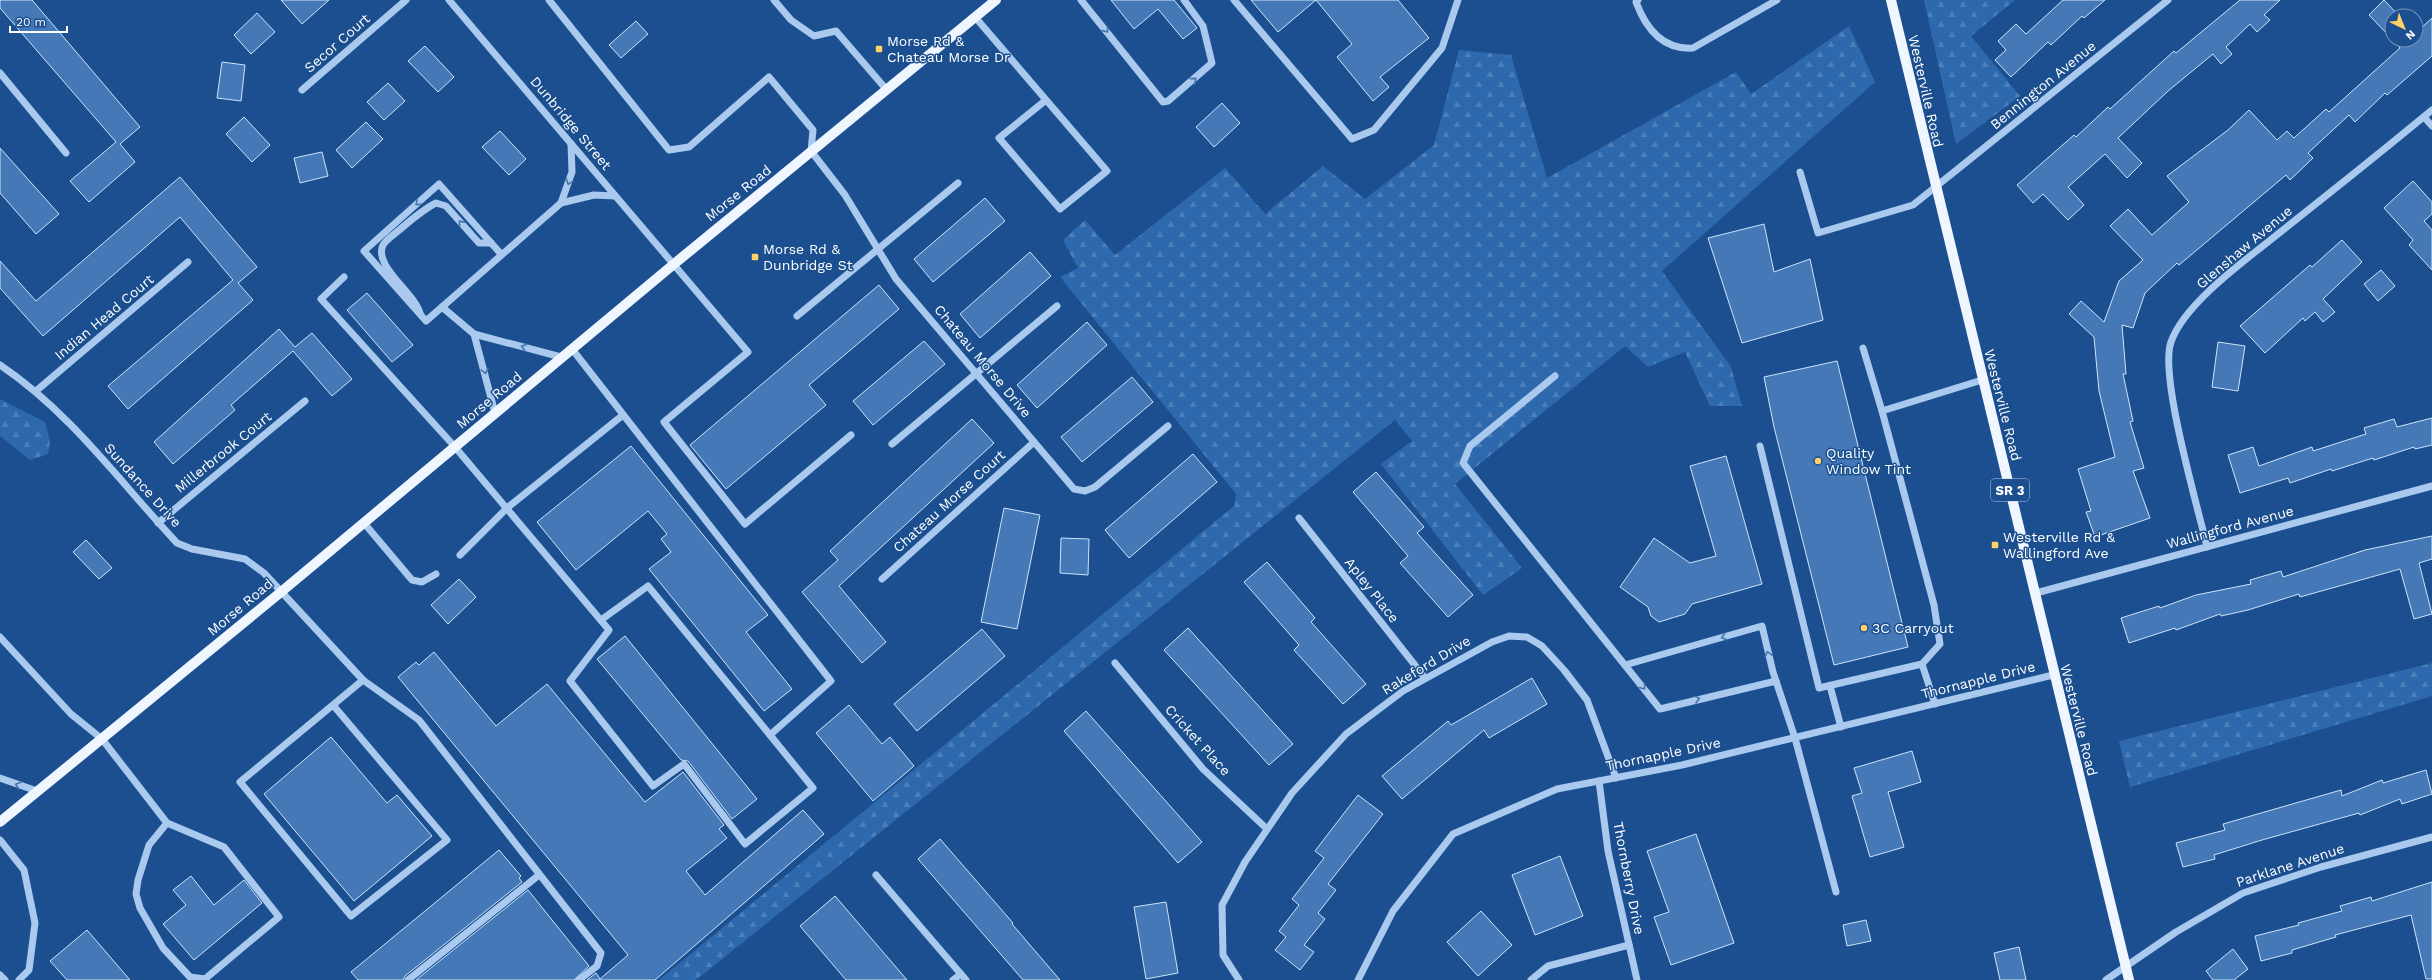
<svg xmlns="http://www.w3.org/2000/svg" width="2432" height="980" font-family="'Work Sans',sans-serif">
	<defs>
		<pattern id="forest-firs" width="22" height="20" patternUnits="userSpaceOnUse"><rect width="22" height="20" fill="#2e69ad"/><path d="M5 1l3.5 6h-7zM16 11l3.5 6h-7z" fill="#4d80b9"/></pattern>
	</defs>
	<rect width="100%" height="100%" fill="#1b4f8f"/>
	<!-- forest -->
	<g fill="url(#forest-firs)">
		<polygon points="1924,0 2015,0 1971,36 2020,96 1956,144"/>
		<polygon points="1849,26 1875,82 1662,271 1731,367 1742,406 1710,406 1685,352 1648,367 1625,346 1455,484 1522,568 1483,595 1381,464 1412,441 1395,420 696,980 659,980 1234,506 1236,494 1060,277 1078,268 1063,240 1085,220 1115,255 1225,168 1265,214 1323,166 1365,199 1434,145 1459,50 1511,55 1547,178 1736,72 1751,94"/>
		<polygon points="0,399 45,422 50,441 48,454 30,460 0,436"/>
		<polygon points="2432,663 2432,696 2130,787 2119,741"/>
	</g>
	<!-- building -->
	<g fill="#4478b7" stroke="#cfe3fa">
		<polygon points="0,0 32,0 140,127 120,144 135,162 89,202 70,181 116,142 0,8"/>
		<polygon points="281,0 329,0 302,24"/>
		<polygon points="1111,0 1174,0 1197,28 1183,39 1158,9 1134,29"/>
		<polygon points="1251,0 1398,0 1429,38 1380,77 1389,87 1373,101 1337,57 1352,44 1316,0 1278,32"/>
		<polygon points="2063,0 2105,0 2084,18 2082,16 2051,45 2048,42 2011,77 1995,60 2006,50 1998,41 2016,24 2026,34"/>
		<polygon points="2240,0 2280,0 2264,15 2270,20 2257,32 2250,24 2226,47 2232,54 2221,64 2213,54 2168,91 2118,138 2142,163 2127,178 2105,154 2068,187 2084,205 2068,220 2043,194 2033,203 2017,185 2074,135 2076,137 2108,107 2110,109 2174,51 2176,53"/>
		<polygon points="2384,0 2399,16 2392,16 2392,39 2369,15"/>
		<polygon points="257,13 275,32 251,54 234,35"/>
		<polygon points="2432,18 2432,56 2387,95 2385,93 2355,122 2349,115 2308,153 2313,158 2290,180 2286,175 2179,265 2177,263 2145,293 2133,328 2122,325 2126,374 2123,374 2133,421 2130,422 2144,468 2133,471 2150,518 2095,537 2086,512 2091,511 2078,469 2115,457 2099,391 2094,337 2069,314 2081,301 2104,322 2119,281 2143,260 2110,226 2128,209 2152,235 2189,202 2167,176 2228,130 2249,110 2277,140 2287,131 2294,138 2326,109 2329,112 2400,48 2393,40 2416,40 2416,33"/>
		<polygon points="636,21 648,34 621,58 609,45"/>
		<polygon points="425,46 454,77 438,92 408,61"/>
		<polygon points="222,62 245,65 241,101 217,98"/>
		<polygon points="388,83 405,101 384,120 367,102"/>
		<polygon points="1222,103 1240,123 1214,147 1196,127"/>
		<polygon points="244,117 270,145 252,162 226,134"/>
		<polygon points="366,122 383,139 352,168 336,150"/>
		<polygon points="500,131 526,159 509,175 482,147"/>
		<polygon points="0,148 59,214 36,234 0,193"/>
		<polygon points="322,152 328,176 300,183 294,158"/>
		<polygon points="180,177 257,267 238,283 253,300 128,409 108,386 233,280 180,217 43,336 0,288 0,261 36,301"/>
		<polygon points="2413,181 2432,202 2432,214 2424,221 2432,230 2432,270 2409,245 2413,240 2384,208"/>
		<polygon points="985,198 1005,221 933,282 914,259"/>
		<polygon points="1764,224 1774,272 1810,259 1823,320 1742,343 1708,238"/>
		<polygon points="2342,240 2362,262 2323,299 2335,312 2323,322 2315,312 2305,321 2303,318 2265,353 2240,326 2310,265 2312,267"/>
		<polygon points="1030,252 1051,276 980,338 960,314"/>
		<polygon points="2381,270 2395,286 2378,301 2364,284"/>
		<polygon points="879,285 899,309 809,385 826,405 726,489 690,445"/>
		<polygon points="367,293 413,345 392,362 347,310"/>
		<polygon points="1087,322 1107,345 1037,408 1017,385"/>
		<polygon points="279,329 295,347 312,333 352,379 332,396 293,351 231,405 235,410 173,464 154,442"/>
		<polygon points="924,341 945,364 873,425 853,401"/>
		<polygon points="2218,342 2245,346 2238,391 2212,387"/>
		<polygon points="1837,361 1908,647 1834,665 1774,427 1764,377"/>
		<polygon points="1132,377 1153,402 1082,462 1061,437"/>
		<polygon points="2432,418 2432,445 2415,449 2414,447 2374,460 2373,458 2332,471 2331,469 2290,483 2288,478 2240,493 2228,455 2253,447 2259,466 2312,447 2313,451 2366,434 2364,428 2394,419 2397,427"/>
		<polygon points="972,419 994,443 839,586 886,642 862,663 802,592 838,560 830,551"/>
		<polygon points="631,446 768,615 746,632 792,689 764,711 649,569 671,552 661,539 667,534 648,511 576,570 537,522"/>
		<polygon points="1193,454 1217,482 1129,558 1105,530"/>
		<polygon points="1726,456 1762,584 1692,604 1685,614 1659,622 1651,616 1648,607 1620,587 1654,538 1690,563 1716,556 1690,466"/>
		<polygon points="1376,472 1424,527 1417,533 1473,595 1448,617 1400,563 1408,556 1353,492"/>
		<polygon points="1004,508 1040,515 1017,629 981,622"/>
		<polygon points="2432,536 2432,559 2419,563 2432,614 2414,619 2400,569 2300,597 2299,594 2248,610 2221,616 2220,614 2176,630 2175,628 2129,643 2121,618 2159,606 2160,608 2196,595 2251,584 2250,580 2281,571 2283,577 2365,550"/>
		<polygon points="1061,538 1089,539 1088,575 1060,573"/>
		<polygon points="86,540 112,568 99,579 73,552"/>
		<polygon points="1267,562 1315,618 1311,622 1366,684 1343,704 1294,650 1299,645 1244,582"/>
		<polygon points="459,579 476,597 448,624 431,605"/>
		<polygon points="1188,628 1293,744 1269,765 1164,650"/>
		<polygon points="982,629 1005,656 917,731 894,704"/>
		<polygon points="625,636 757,799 732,819 688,761 681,760 597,659"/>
		<polygon points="434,652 496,726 547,684 645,802 683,772 724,825 719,829 727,838 686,871 705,895 803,810 824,834 655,980 587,980 596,973 600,979 628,955 398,677 416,662 419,665"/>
		<polygon points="1532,678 1547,704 1489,738 1484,730 1402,799 1382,776 1448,721 1451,725"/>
		<polygon points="849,705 882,744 890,737 914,766 873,801 816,733"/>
		<polygon points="1086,711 1202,842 1178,863 1064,731"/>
		<polygon points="331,737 387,803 397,795 432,836 354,901 264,794"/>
		<polygon points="1912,751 1921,782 1888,792 1904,847 1870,857 1852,796 1862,793 1854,768"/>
		<polygon points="2426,770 2432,794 2402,804 2400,799 2360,815 2359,813 2262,840 2214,855 2215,859 2183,867 2176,843 2225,830 2223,824 2341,790 2342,796 2382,780 2383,783"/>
		<polygon points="1358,795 1383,814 1328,884 1336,890 1318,913 1325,919 1304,945 1314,952 1300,970 1275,950 1286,937 1279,931 1299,905 1292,899 1324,858 1315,851"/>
		<polygon points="1696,834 1734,943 1671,965 1654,917 1669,912 1647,851"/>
		<polygon points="940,839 1013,923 1012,924 1060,980 1023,980 918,859"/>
		<polygon points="499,850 521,876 519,878 522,882 405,976 403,980 358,980 351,972"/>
		<polygon points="1560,856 1583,916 1535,935 1512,875"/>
		<polygon points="191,876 214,905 244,880 262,903 194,960 163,924 186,905 173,890"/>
		<polygon points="2432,882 2432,979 2426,979 2411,915 2335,935 2336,937 2292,950 2292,953 2261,961 2255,936 2299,925 2298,923 2342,911 2340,906 2371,897 2372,901"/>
		<polygon points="528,890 589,966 574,980 416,980"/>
		<polygon points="835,896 907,980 846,980 800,926"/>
		<polygon points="1166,902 1178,973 1146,979 1134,907"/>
		<polygon points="1481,911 1512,945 1478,976 1447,942"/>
		<polygon points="1866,920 1871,941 1847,946 1843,925"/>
		<polygon points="87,930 130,980 67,980 50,961"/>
		<polygon points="2019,947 2026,980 2000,980 1994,953"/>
		<polygon points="2233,949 2248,969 2234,980 2213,980 2206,971"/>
	</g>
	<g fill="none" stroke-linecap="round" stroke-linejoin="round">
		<!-- minor -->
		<g stroke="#a9c9ee" stroke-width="7">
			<polyline points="449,0 748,352 664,422 745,524 851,435"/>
			<polyline points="549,0 669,150 689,147 769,77 813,130 811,151 845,195 896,279 1074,489 1085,491 1095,487 1168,426"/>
			<polyline points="774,0 791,20 814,36 836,31 886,89"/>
			<polyline points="1081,0 1163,102 1168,101 1212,63 1203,26 1184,0"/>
			<polyline points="1234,0 1352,139 1374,130 1442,48 1458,0"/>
			<path d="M1638,0L1636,2C1646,29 1663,50 1693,48L1777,0"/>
			<polyline points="975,17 1107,171 1060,209 999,138 1046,100"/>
			<polyline points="0,73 66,153"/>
			<polyline points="302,90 406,0"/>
			<polyline points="2424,117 2432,126"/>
			<polyline points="571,144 572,172 561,203 594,195 615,196"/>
			<polyline points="1800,172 1818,233 1913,205 2168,0"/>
			<polyline points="501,254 439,184 364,251 426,321 561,203"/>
			<polyline points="344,277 321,299 455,447 609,630 570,681 653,786 684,764 745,844 813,788 770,735 831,681 572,349"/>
			<polyline points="442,307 474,334 561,357"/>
			<path d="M420,313C414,292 373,266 383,245C386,240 393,235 398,231C410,221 422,210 436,203L446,206L479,243H491"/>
			<polyline points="797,316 958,183"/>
			<polyline points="474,334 495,413"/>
			<polyline points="1863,348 1882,411"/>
			<path d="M0,365C70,412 120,482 177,543L192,549L245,559L264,573L363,680L240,782L351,916L447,840L333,705"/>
			<polyline points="1555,376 1470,446 1463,463 1660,709 1776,681"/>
			<polyline points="36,391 188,262"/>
			<polyline points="892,444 1057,306"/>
			<polyline points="1760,446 1819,688 1922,664 1940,644 1934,605 1882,411 1982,380"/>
			<polyline points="1299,518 1425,678"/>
			<polyline points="158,523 305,401"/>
			<polyline points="364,523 412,580 422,582 436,574"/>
			<path d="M2207,547C2198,507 2159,376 2171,342C2185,301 2254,254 2288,226C2336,188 2385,149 2432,110"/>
			<polyline points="460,555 507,508 623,415"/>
			<polyline points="882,579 1034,442"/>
			<polyline points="2036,593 2432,486"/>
			<polyline points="601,620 648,586 770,735"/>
			<polyline points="0,637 71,714 102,739 167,823 224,847 279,917 205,979 190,977 163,948 140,908 136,894 138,880 149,845 167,823"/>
			<polyline points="1115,663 1203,769 1267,829"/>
			<polyline points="1922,664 1935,704"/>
			<polyline points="1625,665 1762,626 1773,672 1795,738 1836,892"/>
			<polyline points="363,680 419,720 601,953 597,966 579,980"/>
			<polyline points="1830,686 1841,727"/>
			<polyline points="0,778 37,791"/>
			<polyline points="1599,781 1608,851 1637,980"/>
			<polyline points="0,840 24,870 35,923 29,970 19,980"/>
			<polyline points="876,875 966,980"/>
			<polyline points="0,975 5,980"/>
			<polyline points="408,980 539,875"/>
			<polyline points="953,980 961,974"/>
			<polyline points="1239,980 1223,955 1222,905 1245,862 1292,793 1346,734 1403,691 1492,642 1509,636 1527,637 1542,646 1564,670 1587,700 1616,778"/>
			<polyline points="1358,980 1393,911 1453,834 1557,789 1682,765 2053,675"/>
			<polyline points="1531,980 1548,966 1629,945"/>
			<polyline points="2106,980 2176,932 2243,893 2321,867 2432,837"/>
		</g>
		<!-- major -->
		<g stroke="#f0f6ff" stroke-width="10">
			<polyline points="1891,0 2129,980"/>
			<polyline points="0,822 281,592 674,264 996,0"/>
		</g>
	</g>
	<!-- one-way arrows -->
	<defs><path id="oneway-chevron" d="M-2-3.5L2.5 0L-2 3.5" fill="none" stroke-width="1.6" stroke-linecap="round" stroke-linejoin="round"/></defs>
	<g stroke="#4674ac">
		<use href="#oneway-chevron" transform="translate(1106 30) rotate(51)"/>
		<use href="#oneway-chevron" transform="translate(1194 80) rotate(-40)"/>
		<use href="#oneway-chevron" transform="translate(569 182) rotate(108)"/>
		<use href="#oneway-chevron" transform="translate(418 203) rotate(138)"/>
		<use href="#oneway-chevron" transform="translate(461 223) rotate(-131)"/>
		<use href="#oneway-chevron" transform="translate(524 347) rotate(-164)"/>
		<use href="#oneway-chevron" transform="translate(485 371) rotate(77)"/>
		<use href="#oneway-chevron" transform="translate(1724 637) rotate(164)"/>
		<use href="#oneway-chevron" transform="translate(1768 654) rotate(-104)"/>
		<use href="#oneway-chevron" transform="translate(1643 687) rotate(52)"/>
		<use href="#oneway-chevron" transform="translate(1697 699) rotate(-15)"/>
		<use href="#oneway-chevron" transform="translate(18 785) rotate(-161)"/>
	</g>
	<!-- markers -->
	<g fill="#ffd166" stroke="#1b4f8f" stroke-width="1.5">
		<rect x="875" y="45" width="8" height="8" rx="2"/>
		<rect x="751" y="253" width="8" height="8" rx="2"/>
		<circle cx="1818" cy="461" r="4"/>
		<rect x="1991" y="541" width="8" height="8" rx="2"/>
		<circle cx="1864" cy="628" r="4"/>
	</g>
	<g text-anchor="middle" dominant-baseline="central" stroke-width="3" stroke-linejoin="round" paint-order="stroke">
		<!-- shield labels -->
		<rect fill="#1b4f8f" stroke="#bbcadd" stroke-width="1" x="1991" y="479" width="38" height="22" rx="3"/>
		<g font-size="13" font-weight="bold" fill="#fff">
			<text x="2010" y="490">SR 3</text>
		</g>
		<!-- poi labels -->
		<g font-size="14" fill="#fff" stroke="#1b4f8f" text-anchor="start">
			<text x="887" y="41">Morse Rd &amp;<tspan x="887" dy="16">Chateau Morse Dr</tspan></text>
			<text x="763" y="249">Morse Rd &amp;<tspan x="763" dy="16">Dunbridge St</tspan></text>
			<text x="1826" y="453">Quality<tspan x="1826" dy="16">Window Tint</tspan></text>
			<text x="2003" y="537">Westerville Rd &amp;<tspan x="2003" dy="16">Wallingford Ave</tspan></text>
			<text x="1872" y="628">3C Carryout</text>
		</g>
		<!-- street labels -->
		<g font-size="14" fill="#fff" stroke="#1b4f8f">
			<text transform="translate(337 43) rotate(-41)">Secor Court</text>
			<text transform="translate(2043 85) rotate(-39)">Bennington Avenue</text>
			<text transform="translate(1926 91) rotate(77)">Westerville Road</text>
			<text transform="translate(571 123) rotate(50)">Dunbridge Street</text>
			<text transform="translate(738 193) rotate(-39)">Morse Road</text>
			<text transform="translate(2244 247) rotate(-40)">Glenshaw Avenue</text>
			<text transform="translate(104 317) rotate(-40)">Indian Head Court</text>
			<text transform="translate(983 361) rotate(50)">Chateau Morse Drive</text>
			<text transform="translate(489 400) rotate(-40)">Morse Road</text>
			<text transform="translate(2003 405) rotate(76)">Westerville Road</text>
			<text transform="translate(223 452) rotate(-39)">Millerbrook Court</text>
			<text transform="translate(143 485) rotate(48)">Sundance Drive</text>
			<text transform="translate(949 501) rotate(-42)">Chateau Morse Court</text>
			<text transform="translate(2230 527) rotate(-15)">Wallingford Avenue</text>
			<text transform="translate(1372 590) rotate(52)">Apley Place</text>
			<text transform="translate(240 607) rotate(-40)">Morse Road</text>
			<text transform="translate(1426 665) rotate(-31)">Rakeford Drive</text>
			<text transform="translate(1978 680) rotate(-14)">Thornapple Drive</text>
			<text transform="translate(2079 720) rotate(76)">Westerville Road</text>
			<text transform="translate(1198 740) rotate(48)">Cricket Place</text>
			<text transform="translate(1663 754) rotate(-12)">Thornapple Drive</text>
			<text transform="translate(2290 865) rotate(-18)">Parklane Avenue</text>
			<text transform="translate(1629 878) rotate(79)">Thornberry Drive</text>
		</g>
	</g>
	<!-- north arrow -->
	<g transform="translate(2404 28) rotate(137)"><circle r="19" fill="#1b4f8f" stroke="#7695bc"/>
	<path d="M0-3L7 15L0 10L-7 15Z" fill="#ffd166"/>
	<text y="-6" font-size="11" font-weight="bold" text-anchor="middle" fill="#ffffff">N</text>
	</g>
	<!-- scale -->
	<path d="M10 26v6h57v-6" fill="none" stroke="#ffffff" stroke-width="2"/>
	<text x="16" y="26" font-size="12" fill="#ffffff" stroke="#1b4f8f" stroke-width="3" paint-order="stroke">20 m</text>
</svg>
